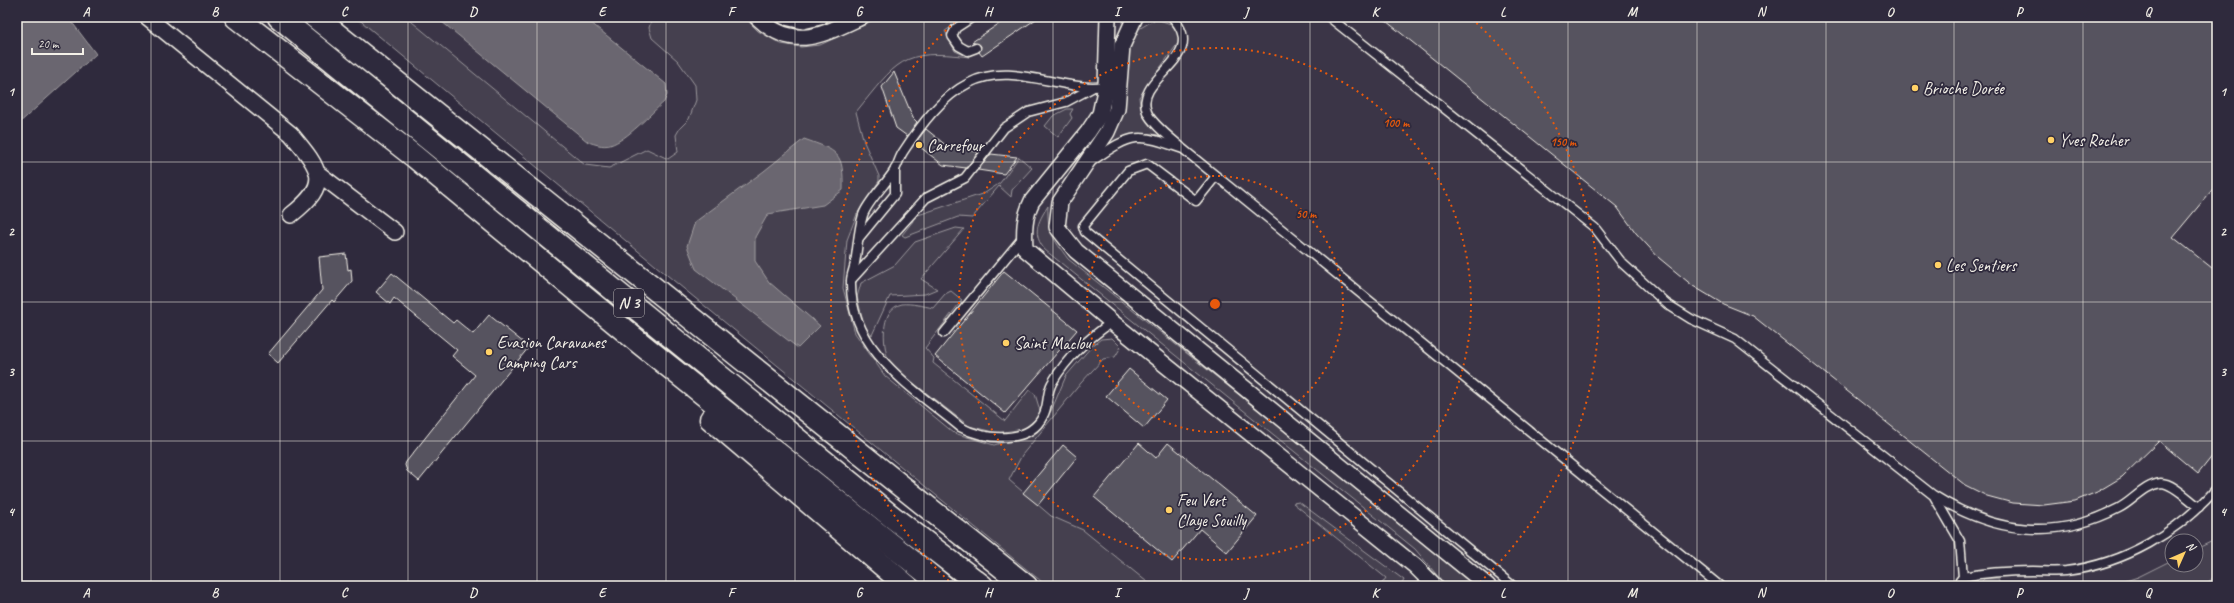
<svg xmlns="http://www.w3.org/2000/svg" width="2234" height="603" font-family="Caveat,sans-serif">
	<rect width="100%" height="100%" fill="#2f2a3d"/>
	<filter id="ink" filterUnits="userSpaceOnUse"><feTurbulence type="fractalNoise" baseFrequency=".025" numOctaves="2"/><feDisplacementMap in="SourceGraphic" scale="8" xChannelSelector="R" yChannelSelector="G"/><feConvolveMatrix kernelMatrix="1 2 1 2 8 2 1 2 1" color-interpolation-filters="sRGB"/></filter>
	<g filter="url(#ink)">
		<!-- built -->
		<path fill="#3b3647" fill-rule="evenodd" d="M352,17H2217V586H1056L487,118ZM2172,541H2196V565H2172Z"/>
		<!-- green -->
		<g fill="#454050" stroke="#9c989c">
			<path d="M356,17H406L585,165L609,168L647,149L668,159L678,152L676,135L680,128L689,119L696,100L695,85L678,61L652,38L649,28L652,17H744L758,31L781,44L801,47L820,45L880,17H966L945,31L955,51L969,57C901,48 897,62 856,112L864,142L879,176V181L857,214L847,240L843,288L855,333L885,376L954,433L994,445L1034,434L1051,411L1066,376L1092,346L1101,339L1112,338L1121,347L1115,357L1103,359L1081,383L1022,455L1009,480L1051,516L1083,530L1152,586H1047L673,280Z"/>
			<path d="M1156,19L1171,24L1179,34L1178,43L1139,97C1141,120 1150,125 1168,138C1144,129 1124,134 1103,148L1126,46L1137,30Z"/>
			<polygon points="1067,109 1073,109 1070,114 1072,118 1058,137 1045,126 1053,116"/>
			<polygon points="1019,157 1032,168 1012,190 1011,197 999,186 972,218 958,217 905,237 902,235 913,221 912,217 985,193 1000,183"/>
			<path d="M1048,206C1047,233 1053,238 1068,259L1272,421L1475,586H1446L1415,549L1045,250C1032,234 1037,223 1048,206Z"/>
			<polygon points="956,228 964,229 921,279 937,289 925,294 890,296 872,335 866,332 857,297 861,283 895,265 915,242"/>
			<path d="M951,291L962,300L925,348L934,358L933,363L1005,421L1029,390L1035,394L1041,414L1024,429L997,433L969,426L890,365C883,349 878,309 902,304C911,303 924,306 933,308L945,294Z"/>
			<polygon points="1299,502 1404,580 1401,586 1380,586 1386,578 1293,503"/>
			<polygon points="2217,539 2217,574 2204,586 2110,586 2138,577 2172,560 2172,565 2196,565 2196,549"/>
			<polygon points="1984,579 1999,579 1998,586 1977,586"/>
		</g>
		<!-- water -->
		<g fill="#6a6670" stroke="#a19ea0">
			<polygon points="17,17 68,17 96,54 17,125"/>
			<path d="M436,17H584L666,84L667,95L664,102C650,114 627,140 610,145C602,147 595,144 588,142Z"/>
			<path d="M804,139C838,151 844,152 843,190L823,205L768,214L755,237V261L769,282L820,326L798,348L696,269L687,246L695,222L764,171Z"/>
		</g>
		<!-- building -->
		<g fill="#56525f" stroke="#f4f1e8">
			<polygon points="1009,17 1039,17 982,56 979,52 981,46 972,42"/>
			<polygon points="1381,17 2217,17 2217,184 2173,237 2217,272 2217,450 2198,474 2159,441 2122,477 2097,492 2075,501 2044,505 2013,503 1987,496 1965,485 1753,316 1723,304 1693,286 1659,258 1636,233 1617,207"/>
			<polygon points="894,72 913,118 917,122 907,136 896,128 882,87"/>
			<polygon points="926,129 948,147 979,152 966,168 943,165 915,143"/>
			<polygon points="991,154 1017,157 1004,174 978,170"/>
			<polygon points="346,254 348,270 351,269 352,281 334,302 332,300 278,363 268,354 322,290 319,257"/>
			<polygon points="1004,271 1077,330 1005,413 935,356"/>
			<polygon points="392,273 453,323 456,320 473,334 489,315 529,347 419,481 407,471 405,465 406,462 475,375 452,356 457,350 394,298 390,304 376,292"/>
			<polygon points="1129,369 1167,400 1144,428 1106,396"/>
			<polygon points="1139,443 1156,458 1168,443 1257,516 1227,552 1200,529 1172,562 1094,497"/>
			<polygon points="1063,445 1077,457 1038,505 1023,493"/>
		</g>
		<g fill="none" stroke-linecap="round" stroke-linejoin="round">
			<defs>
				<g id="lane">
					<polyline points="973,17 956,28 952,36 959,46 968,51 976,48"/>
					<path d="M1172,17C1211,59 1133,76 1147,112C1151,123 1172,139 1181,147"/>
					<path d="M1329,17L1595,228L1622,263L1667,304L1691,319L1735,339L1933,495C1993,533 2054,542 2119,508C2133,501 2144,485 2161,483C2173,483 2189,500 2199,507"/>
					<path d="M1106,86C1062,93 1013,60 969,83C941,97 920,126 903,152C899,158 898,165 894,171C886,184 868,201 863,215C858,231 858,247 855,263C854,269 851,275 851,281C849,350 913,388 960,427C984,440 1029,445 1043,416C1049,406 1046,394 1052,383C1067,357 1088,339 1112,322"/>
					<path d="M1092,161C1134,132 1137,133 1183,149L1720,586"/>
					<polyline points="1216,176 1196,201 1147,164 1128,171 1083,226 1085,232 1513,586"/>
					<polyline points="859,238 895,194 895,169"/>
					<polyline points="852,279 926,198 965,178 1004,128 1028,112 1066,102 1092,88"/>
					<polyline points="944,333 1024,236"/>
					<polyline points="1935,498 1960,541 1963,577 1956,586"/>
					<path d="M1963,577C1987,572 2009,571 2033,571C2044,571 2055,572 2066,571C2124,564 2179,532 2217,488"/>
				</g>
				<g id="street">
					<path d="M147,17L291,134C321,170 332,183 291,215"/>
					<path d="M757,17C793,52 822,35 861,17"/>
					<polyline points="785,17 803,21 820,17"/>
					<path d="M1108,17L1106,86L1100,114L1088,132L1032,201C1024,217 1024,231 1025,249L1112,322L1415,566L1435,586"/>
					<polyline points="1135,17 1122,46 1117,109 1107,132 1060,202 1057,227 1076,251 1488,586"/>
					<polyline points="319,174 395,232"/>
				</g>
				<g id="highway">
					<polyline points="236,17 415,157 641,344 943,586"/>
					<polyline points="279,17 891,516 982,586"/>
					<polyline points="315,17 1026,586"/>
					<polyline points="711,419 907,586"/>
				</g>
			</defs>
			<!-- lane casing -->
			<use href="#lane" stroke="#f4f1e8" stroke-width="11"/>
			<!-- street casing -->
			<use href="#street" stroke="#f4f1e8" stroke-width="18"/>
			<!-- highway casing -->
			<use href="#highway" stroke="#f4f1e8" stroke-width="25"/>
			<!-- lane -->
			<use href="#lane" stroke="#2f2a3d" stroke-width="8"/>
			<!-- street -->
			<use href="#street" stroke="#2f2a3d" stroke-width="15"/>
			<!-- highway -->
			<use href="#highway" stroke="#2f2a3d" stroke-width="22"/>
		</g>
	</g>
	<!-- grid -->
	<path fill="none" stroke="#f4f1e8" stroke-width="1" stroke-opacity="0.55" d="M151,17V586M280,17V586M408,17V586M537,17V586M666,17V586M795,17V586M924,17V586M1053,17V586M1181,17V586M1310,17V586M1439,17V586M1568,17V586M1697,17V586M1826,17V586M1954,17V586M2083,17V586M17,162H2217M17,302H2217M17,441H2217"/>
	<!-- distance rings -->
	<g fill="none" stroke="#e8590c" stroke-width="2" stroke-dasharray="2 4">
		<circle cx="1215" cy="304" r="128"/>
		<circle cx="1215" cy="304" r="256"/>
		<path d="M953 585A384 384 0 0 1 958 19M1472 19A384 384 0 0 1 1477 585"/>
	</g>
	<!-- markers -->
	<g fill="#ffd166" stroke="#2f2a3d" stroke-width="1.5">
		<circle cx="1915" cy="88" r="4"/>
		<circle cx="2051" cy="140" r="4"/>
		<circle cx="919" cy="145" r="4"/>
		<circle cx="1938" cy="265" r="4"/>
		<circle cx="1006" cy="343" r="4"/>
		<circle cx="489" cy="352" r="4"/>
		<circle cx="1169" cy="510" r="4"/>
	</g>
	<g text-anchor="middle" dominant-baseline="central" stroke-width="3.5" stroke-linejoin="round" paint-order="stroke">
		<!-- shield labels -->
		<rect fill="#2f2a3d" stroke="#b9b5b5" stroke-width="1" x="614" y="289" width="30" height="28" rx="3"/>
		<g font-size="16" font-weight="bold" fill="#f4f1e8">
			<text x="629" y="303">N 3</text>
		</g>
		<!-- poi labels -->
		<g font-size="17" fill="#f4f1e8" stroke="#2f2a3d" text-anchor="start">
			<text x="1923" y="88">Brioche Dorée</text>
			<text x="2059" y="140">Yves Rocher</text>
			<text x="927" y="145">Carrefour</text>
			<text x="1946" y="265">Les Sentiers</text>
			<text x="497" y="342">Evasion Caravanes<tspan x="497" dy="20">Camping Cars</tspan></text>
			<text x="1014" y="343">Saint Maclou</text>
			<text x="1177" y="500">Feu Vert<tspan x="1177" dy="20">Claye Souilly</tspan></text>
		</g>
	</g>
	<circle cx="1215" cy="304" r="6" fill="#e8590c" stroke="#2f2a3d" stroke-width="2"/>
	<g font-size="12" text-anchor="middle" font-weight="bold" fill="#e8590c" stroke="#2f2a3d" stroke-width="3.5" stroke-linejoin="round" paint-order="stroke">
		<text x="1396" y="127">100 m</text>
		<text x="1563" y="146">150 m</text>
		<text x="1306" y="218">50 m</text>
	</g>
	<!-- margin -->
	<rect width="2234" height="603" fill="none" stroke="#2f2a3d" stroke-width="44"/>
	<!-- north arrow -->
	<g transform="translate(2184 553) rotate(45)"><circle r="19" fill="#2f2a3d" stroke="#7e7a81"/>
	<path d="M0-3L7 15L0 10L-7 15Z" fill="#ffd166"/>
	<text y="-6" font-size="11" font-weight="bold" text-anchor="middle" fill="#f4f1e8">N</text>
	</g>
	<!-- scale -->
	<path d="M32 48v6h51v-6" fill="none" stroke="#f4f1e8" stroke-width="2"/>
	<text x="38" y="48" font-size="12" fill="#f4f1e8" stroke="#2f2a3d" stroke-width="3" paint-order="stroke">20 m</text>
	<rect x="22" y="22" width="2190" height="559" fill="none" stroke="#f4f1e8" stroke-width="1.5"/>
	<g font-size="13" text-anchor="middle" font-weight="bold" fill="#f4f1e8">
		<text x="86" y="16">A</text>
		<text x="215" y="16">B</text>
		<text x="344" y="16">C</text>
		<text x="473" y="16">D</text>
		<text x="602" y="16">E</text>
		<text x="731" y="16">F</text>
		<text x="859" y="16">G</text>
		<text x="988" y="16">H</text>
		<text x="1117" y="16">I</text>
		<text x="1246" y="16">J</text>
		<text x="1375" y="16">K</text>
		<text x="1503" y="16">L</text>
		<text x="1632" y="16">M</text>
		<text x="1761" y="16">N</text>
		<text x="1890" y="16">O</text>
		<text x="2019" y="16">P</text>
		<text x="2148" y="16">Q</text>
		<text x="11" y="96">1</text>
		<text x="2223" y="96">1</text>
		<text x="11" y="236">2</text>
		<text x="2223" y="236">2</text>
		<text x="11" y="376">3</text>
		<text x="2223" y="376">3</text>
		<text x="11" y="516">4</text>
		<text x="2223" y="516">4</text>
		<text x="86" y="597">A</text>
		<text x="215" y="597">B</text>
		<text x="344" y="597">C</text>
		<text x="473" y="597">D</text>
		<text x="602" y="597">E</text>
		<text x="731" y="597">F</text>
		<text x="859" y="597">G</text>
		<text x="988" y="597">H</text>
		<text x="1117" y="597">I</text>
		<text x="1246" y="597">J</text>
		<text x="1375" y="597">K</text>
		<text x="1503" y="597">L</text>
		<text x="1632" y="597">M</text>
		<text x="1761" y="597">N</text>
		<text x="1890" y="597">O</text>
		<text x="2019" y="597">P</text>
		<text x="2148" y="597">Q</text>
	</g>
</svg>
